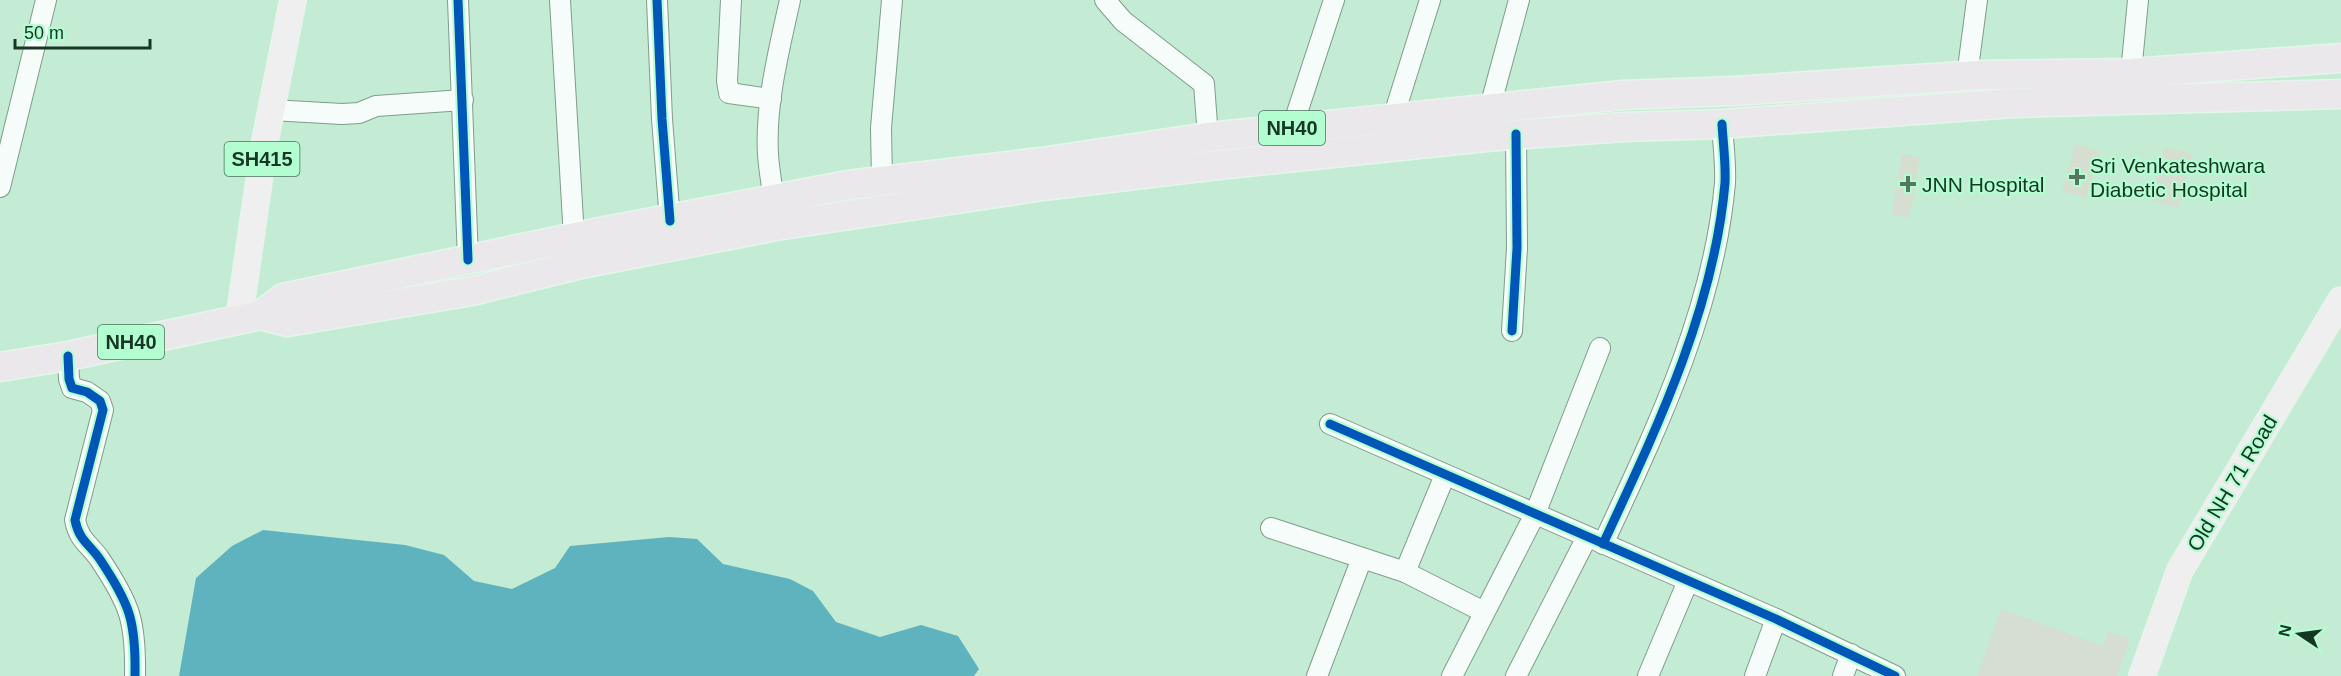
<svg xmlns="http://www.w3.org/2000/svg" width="2341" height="676" font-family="Arial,sans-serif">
	<rect width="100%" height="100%" fill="#c4ecd4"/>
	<!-- water -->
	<polygon fill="#5eb3be" points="263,530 405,545 444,555 474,581 512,589 555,568 570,546 669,537 697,539 723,564 790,579 813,591 836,622 880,637 921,625 958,636 979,669 974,676 179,676 196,578 232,546"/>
	<!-- building -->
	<g fill="#d6ded1">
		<polygon points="2076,144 2100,151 2086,198 2062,191"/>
		<polygon points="2165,147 2193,154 2179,208 2151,201"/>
		<polygon points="1902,154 1920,157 1909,218 1891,215"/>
		<polygon points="2001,609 2103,646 2109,631 2130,639 2117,676 1977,676"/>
	</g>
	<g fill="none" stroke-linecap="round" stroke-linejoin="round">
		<defs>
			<g id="minor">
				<polyline points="458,0 468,260"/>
				<polyline points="560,0 574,238"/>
				<polyline points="657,0 662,119 670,221"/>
				<polyline points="731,0 727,81 729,93 771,99"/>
				<polyline points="1105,0 1123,21 1204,84 1208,137"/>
				<polyline points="2131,73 2138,0"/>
				<polyline points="1967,76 1977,0"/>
				<polyline points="1490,107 1519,0"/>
				<polyline points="271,110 342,114 359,113 376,106 463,100"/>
				<polyline points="1393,118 1430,0"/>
				<polyline points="1292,128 1334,0"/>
				<polyline points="882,180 881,128 892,0"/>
				<polyline points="0,187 46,0"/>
				<path d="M774,201C772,185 769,170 768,155C765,104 779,50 790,0"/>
				<polyline points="1512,331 1517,248 1516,134"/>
				<path d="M68,356L69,379L72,388L87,392L100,401L103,410L75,520C79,540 88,543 99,558C130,604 136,621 135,676"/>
				<polyline points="1330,424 1776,619 1895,676"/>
				<polyline points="1271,528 1405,572 1484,612"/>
				<path d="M1603,544C1656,430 1714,310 1725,183C1726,163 1723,143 1722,124"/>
				<polyline points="1405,572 1445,475"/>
				<polyline points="1317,676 1362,558"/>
				<polyline points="1452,676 1535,514 1600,348"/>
				<polyline points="1516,676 1587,537"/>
				<polyline points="1648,676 1688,581"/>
				<polyline points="1755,676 1776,619"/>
				<polyline points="1843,676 1851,654"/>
			</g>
			<g id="major">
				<polyline points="239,319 264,146 293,0"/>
				<polyline points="2142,676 2180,570 2341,300"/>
			</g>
			<g id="highway">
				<polyline points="261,315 283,298 600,232 848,185 1041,162 1208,137 1623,95 1734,91 1979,75 2131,73 2341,58"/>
				<polyline points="0,367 68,356 261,315 287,322 472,291 581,264 776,226 1043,186 1209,166 1486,137 1623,127 1722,124 2014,103 2341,94"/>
			</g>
		</defs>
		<!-- minor casing -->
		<use href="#minor" stroke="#7e9e8b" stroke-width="22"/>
		<!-- major casing -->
		<use href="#major" stroke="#e4f6ec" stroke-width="28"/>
		<!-- highway casing -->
		<use href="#highway" stroke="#e4f6ec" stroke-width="31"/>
		<!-- minor -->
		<use href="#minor" stroke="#f6fcf9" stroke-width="20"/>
		<!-- major -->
		<use href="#major" stroke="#efeff0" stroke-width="26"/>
		<!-- highway -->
		<use href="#highway" stroke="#ebe8eb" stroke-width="28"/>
		<defs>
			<g id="cycleway">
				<polyline points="458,0 468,260"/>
				<polyline points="657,0 662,119 670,221"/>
				<polyline points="1512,331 1517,248 1516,134"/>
				<path d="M68,356L69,379L72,388L87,392L100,401L103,410L75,520C79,540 88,543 99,558C130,604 136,621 135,676"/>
				<polyline points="1330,424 1776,619 1895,676"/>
				<path d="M1603,544C1656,430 1714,310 1725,183C1726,163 1723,143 1722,124"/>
			</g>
		</defs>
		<!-- cycleway casing -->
		<use href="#cycleway" stroke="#b2fed0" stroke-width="13"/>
		<!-- cycleway -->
		<use href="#cycleway" stroke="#0057b8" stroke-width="9"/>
	</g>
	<!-- markers -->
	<g fill="#547662" stroke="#b2fed0" stroke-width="2">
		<path d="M2074 168h6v6h6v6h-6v6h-6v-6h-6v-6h6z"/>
		<path d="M1905 175h6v6h6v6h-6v6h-6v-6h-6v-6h6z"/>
	</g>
	<g text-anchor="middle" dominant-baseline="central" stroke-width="4.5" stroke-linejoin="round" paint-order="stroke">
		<!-- shield labels -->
		<g fill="#b2fed0" stroke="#467258" stroke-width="1.5">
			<rect x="1259" y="111" width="66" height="34" rx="4.5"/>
			<rect x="224.5" y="142" width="75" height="34" rx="4.5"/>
			<rect x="98" y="325" width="66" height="34" rx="4.5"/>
		</g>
		<g font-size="20" font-weight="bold" fill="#173625">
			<text x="1292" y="128">NH40</text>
			<text x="262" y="159">SH415</text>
			<text x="131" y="342">NH40</text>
		</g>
		<!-- poi labels -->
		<g font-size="21" fill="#173625" stroke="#b2fed0" text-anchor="start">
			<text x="2090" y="165">Sri Venkateshwara<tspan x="2090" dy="24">Diabetic Hospital</tspan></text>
			<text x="1922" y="184">JNN Hospital</text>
		</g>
		<!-- street labels -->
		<g font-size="21" fill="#173625" stroke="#b2fed0">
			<text transform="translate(2232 483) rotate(-59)">Old NH 71 Road</text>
		</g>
	</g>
	<!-- north arrow -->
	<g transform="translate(2299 634) rotate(283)" stroke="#b2fed0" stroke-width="4.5" paint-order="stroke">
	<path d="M0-4.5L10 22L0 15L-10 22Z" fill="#173625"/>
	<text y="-9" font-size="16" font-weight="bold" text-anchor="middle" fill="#173625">N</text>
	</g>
	<!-- scale -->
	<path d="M15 39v9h135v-9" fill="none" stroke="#173625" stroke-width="3"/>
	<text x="24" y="39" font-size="18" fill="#173625" stroke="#b2fed0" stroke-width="4.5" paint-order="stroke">50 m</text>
</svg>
